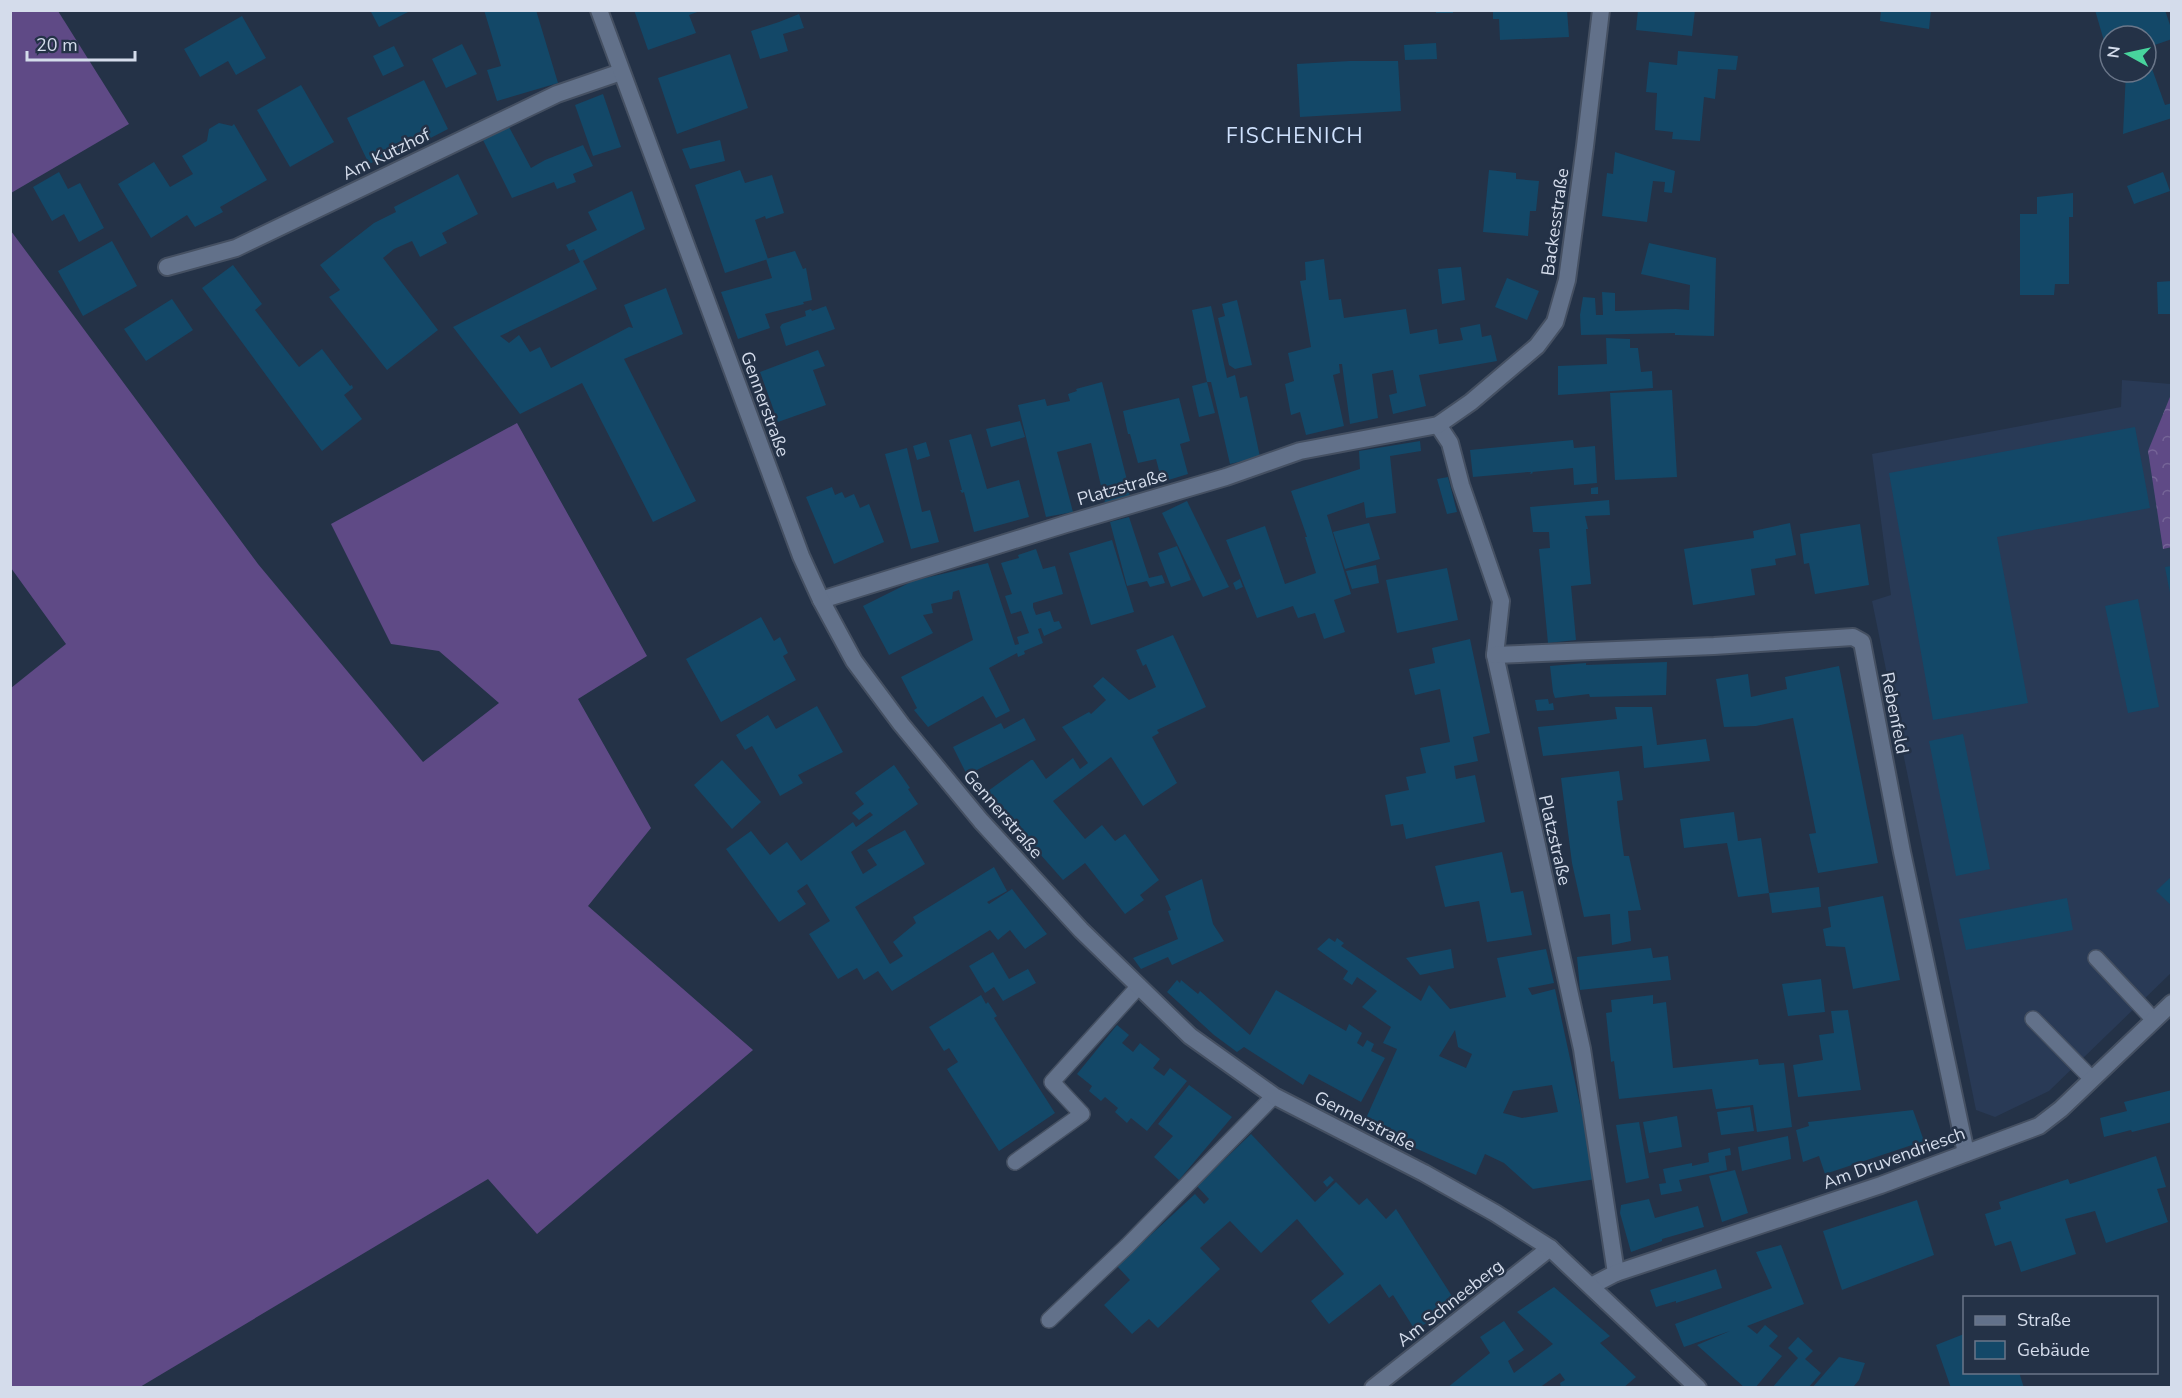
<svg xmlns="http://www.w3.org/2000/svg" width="2182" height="1398" font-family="'Nunito Sans',sans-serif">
	<defs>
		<pattern id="forest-crowns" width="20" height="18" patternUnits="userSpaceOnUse" patternTransform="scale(1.5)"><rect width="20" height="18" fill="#5f4a86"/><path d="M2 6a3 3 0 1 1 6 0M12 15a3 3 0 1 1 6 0" fill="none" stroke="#756497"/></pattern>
	</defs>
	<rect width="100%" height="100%" fill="#243247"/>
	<!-- built -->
	<polygon fill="#293a56" points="2122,380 2171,384 2171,973 2049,1091 1995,1117 1976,1110 1872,601 1891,595 1872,454 2121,407"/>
	<!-- grass -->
	<g fill="#5f4a86">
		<polygon points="11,10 58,11 129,124 11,193"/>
		<polygon points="11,231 258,564 423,762 499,703 439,651 391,644 331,524 517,423 647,656 578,699 651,828 588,906 753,1050 537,1234 488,1179 140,1387 11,1387 11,688 66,644 11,568"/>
	</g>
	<!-- forest -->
	<polygon fill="url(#forest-crowns)" points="2170,397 2172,397 2172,547 2163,549 2148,451"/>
	<!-- building -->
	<g fill="#134868" fill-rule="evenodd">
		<polygon points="370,10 407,10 408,12 379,27"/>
		<polygon points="484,10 536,10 558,83 497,101 487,70 501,66"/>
		<polygon points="634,10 700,10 700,11 689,15 696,33 648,50"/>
		<rect x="1436" y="10" width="17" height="3"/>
		<polygon points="1522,10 1567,10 1569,37 1500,40 1499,19 1493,19 1493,12"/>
		<polygon points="1638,10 1695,10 1692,36 1636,30"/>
		<polygon points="1881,10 1931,10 1929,29 1880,21"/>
		<polygon points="2095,10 2165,10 2172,31 2172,39 2146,48 2146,36 2127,36 2127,34 2110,36 2110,39 2104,41"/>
		<polygon points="799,14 804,28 783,34 788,51 760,59 751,31 779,22"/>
		<polygon points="242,16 266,58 236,75 228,61 200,77 184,49"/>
		<polygon points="1436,43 1437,59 1405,60 1404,45"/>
		<polygon points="462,44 477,74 446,88 432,59"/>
		<polygon points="394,46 404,66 383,76 373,56"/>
		<polygon points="1678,51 1738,56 1736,70 1718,69 1715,99 1704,97 1700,141 1672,139 1673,132 1655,130 1657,93 1646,92 1649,62 1677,65"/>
		<polygon points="2146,52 2165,105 2172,103 2172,118 2123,134 2126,72 2146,72"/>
		<polygon points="730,54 748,108 677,134 658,78"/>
		<polygon points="1350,61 1398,61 1401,111 1300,117 1297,64"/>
		<polygon points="424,80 448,129 417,145 415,143 369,164 347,118"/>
		<polygon points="301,85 334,142 290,167 257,110"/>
		<polygon points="603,94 621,147 593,156 575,105"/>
		<polygon points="219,123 232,126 234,124 267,180 220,207 223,212 195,227 187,215 151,238 118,184 154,162 170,187 193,174 182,156 207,141 209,129"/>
		<polygon points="509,127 531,168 545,160 583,145 593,166 573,174 576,182 557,189 554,182 512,198 483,140"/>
		<polygon points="720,140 725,161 690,169 682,149"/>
		<polygon points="1615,152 1675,171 1672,193 1664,192 1665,182 1653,181 1647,222 1602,216 1607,173 1613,174"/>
		<polygon points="740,170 745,183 772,175 784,213 766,219 765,216 755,220 768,259 725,273 695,185"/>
		<polygon points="1489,170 1516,173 1516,179 1539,181 1536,211 1530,211 1528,236 1483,232"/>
		<polygon points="59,172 68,189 80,183 104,228 79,242 64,214 52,221 33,187"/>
		<polygon points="2163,172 2170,191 2134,204 2127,186"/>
		<polygon points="458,174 478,214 442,233 447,243 420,257 412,241 394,249 383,258 438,330 387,370 329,297 340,290 320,265 374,223 396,212 394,207"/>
		<polygon points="632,191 645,229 583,261 597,289 500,336 509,343 519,335 530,352 540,347 551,368 629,327 633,328 624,305 666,288 683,334 624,359 696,501 653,522 582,383 520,414 453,327 580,262 574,249 569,251 566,245 597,230 588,212"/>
		<polygon points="2073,193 2073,217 2069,217 2069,284 2055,284 2054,295 2020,295 2020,214 2037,214 2037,197"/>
		<polygon points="112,241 137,286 83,316 58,271"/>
		<polygon points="1649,243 1716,258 1714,336 1675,335 1675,333 1581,335 1580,315 1583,297 1595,298 1596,315 1603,315 1602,292 1615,293 1615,311 1676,309 1689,310 1690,285 1641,274"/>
		<polygon points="795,251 803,269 806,268 812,300 803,302 804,304 765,314 770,328 738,339 721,292 772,278 766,259"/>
		<polygon points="1324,259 1329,300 1341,299 1344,318 1406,309 1410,334 1437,329 1439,344 1463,340 1460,328 1480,324 1482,337 1491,335 1497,361 1419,375 1426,406 1393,414 1389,395 1397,393 1393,370 1372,374 1378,418 1350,424 1342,364 1339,364 1340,373 1333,375 1344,426 1306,435 1300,412 1291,415 1285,384 1294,381 1288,353 1311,347 1300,281 1306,280 1305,262"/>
		<polygon points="233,265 262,304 255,310 299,367 322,349 350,386 352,385 353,388 344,395 362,419 322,451 202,288"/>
		<polygon points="1461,267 1465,300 1442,304 1438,269"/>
		<polygon points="1507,278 1539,291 1527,320 1495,307"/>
		<polygon points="2172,281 2172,314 2158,314 2157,282"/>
		<polygon points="172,299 193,330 146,361 124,329"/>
		<polygon points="1237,300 1252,365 1235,369 1229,365 1218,318 1225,316 1222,304"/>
		<polygon points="826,306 835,329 786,346 780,327 782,324 806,316 805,311 811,309 812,311"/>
		<polygon points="1211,306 1227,378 1235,375 1240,398 1247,396 1260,457 1230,464 1211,382 1207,382 1192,310"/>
		<polygon points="1606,338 1630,339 1630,348 1638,348 1641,372 1652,371 1653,388 1558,395 1558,366 1607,364"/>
		<polygon points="818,350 825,366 813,370 826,405 778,422 760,372"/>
		<polygon points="1102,382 1129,488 1131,489 1129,492 1130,497 1105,503 1091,443 1057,452 1073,512 1046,517 1018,405 1045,399 1047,406 1070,401 1068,394 1077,391 1076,389"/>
		<polygon points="1207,382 1215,413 1199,417 1192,386"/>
		<polygon points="1672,390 1677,477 1615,480 1610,393"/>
		<polygon points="1179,398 1190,441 1180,444 1188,474 1162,482 1156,459 1138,463 1130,434 1128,434 1123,411"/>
		<polygon points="1020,421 1025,437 991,447 986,429"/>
		<polygon points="2135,427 2150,508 1997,537 2028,703 1933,720 1889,473"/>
		<polygon points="971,434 987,489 1019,480 1029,517 974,532 964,492 962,493 960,490 962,490 949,440"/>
		<polygon points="1573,440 1574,448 1595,446 1597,483 1574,485 1573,468 1532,472 1533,473 1530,474 1531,472 1528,472 1473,477 1470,450"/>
		<polygon points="1420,441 1421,451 1390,456 1396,513 1366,518 1364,502 1327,515 1351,594 1334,600 1345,632 1324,639 1315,613 1298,618 1293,606 1257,618 1226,540 1265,526 1285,584 1316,573 1305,537 1307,537 1291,491 1360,469 1359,451"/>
		<polygon points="926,442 930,456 917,460 913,446"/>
		<polygon points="907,448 922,512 930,510 939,542 911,549 885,454"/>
		<polygon points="1448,477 1457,512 1447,514 1437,479"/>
		<polygon points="832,487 835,495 842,492 845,498 854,494 860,508 869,504 884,542 834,564 806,497"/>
		<polygon points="1598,487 1598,494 1591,494 1591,488"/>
		<polygon points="1609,500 1610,515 1585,516 1588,529 1586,529 1591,584 1571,586 1576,640 1548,643 1539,549 1550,548 1549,532 1533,532 1530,507"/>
		<polygon points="1187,501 1229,587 1203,597 1162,513"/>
		<polygon points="1129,517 1149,578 1162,575 1165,583 1150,587 1147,581 1127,586 1110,522"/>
		<polygon points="1369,523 1380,559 1345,569 1333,532"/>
		<polygon points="1790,523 1796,555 1775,559 1776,565 1751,569 1755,595 1693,605 1684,549 1754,538 1753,531"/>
		<polygon points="1860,524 1869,585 1815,594 1809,563 1804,564 1800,534"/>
		<polygon points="1112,540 1134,612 1091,625 1069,553"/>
		<polygon points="1177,546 1191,580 1171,587 1158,553"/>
		<polygon points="1036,549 1043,569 1055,566 1063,594 1033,603 1033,607 1036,615 1050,611 1054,622 1059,621 1062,628 1044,636 1041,628 1038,629 1043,643 1024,651 1025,654 1018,657 1017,653 989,668 1010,711 996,718 983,696 928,727 914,710 917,708 901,677 973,640 959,590 953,592 952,599 931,604 933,613 923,615 933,633 889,655 863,606 913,581 988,563 1015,645 1019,644 1017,637 1029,633 1021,611 1011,614 1005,596 1012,594 1001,563 1019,558 1018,555"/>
		<polygon points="1376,565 1379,583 1352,589 1346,571"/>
		<polygon points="2172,566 2172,593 2170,593 2165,567"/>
		<polygon points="1447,568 1458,620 1397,633 1386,580"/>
		<polygon points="1240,579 1243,587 1236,590 1233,583"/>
		<polygon points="2138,599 2159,707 2128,713 2105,606"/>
		<polygon points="761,617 774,641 780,637 788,653 783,656 796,680 721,722 686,659"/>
		<polygon points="1173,635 1206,707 1157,730 1159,733 1152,737 1177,783 1143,806 1111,757 1053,801 1085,839 1102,825 1115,841 1125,834 1159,880 1140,895 1144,900 1125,914 1085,863 1063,880 1016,827 988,791 1031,760 1033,760 1046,779 1073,758 1080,769 1088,763 1062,727 1089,712 1091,714 1106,700 1093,686 1103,677 1129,700 1156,687 1146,664 1143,666 1136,650"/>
		<polygon points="1470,639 1490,733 1473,737 1478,761 1454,766 1456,779 1475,775 1485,822 1406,839 1403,824 1391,826 1385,795 1409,790 1406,777 1426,773 1420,748 1450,742 1440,689 1415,695 1409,669 1435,663 1432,648"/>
		<polygon points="1667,662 1666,695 1590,697 1589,694 1555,698 1553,692 1550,666 1586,663 1586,665"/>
		<polygon points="1839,666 1878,863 1818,873 1809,834 1816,833 1793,718 1756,726 1724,727 1716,679 1748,674 1751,697 1787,689 1785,677"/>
		<polygon points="1548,699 1549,704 1553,703 1554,710 1537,711 1535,700"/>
		<polygon points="817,706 843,752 798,775 803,783 780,796 752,746 745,750 736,735 768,715 776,729"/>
		<polygon points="1615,707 1652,707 1657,745 1706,739 1710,761 1644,768 1642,746 1543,756 1538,727 1617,719"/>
		<polygon points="1024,718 1036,740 967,775 953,747 1001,723 1004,729"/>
		<polygon points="1963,734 1990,869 1956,876 1929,741"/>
		<polygon points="722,760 761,802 732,829 694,785"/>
		<polygon points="894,765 910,788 908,789 918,804 851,852 863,874 877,865 867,850 905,830 925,864 855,907 890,964 903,956 893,942 916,923 913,917 994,867 1007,891 987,902 989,904 1012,889 1047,934 1025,949 1010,930 998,940 990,930 892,991 878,971 864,980 857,968 838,979 809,934 830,921 807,884 797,891 806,904 779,922 726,849 751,831 770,855 787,842 801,861 853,822 856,827 873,815 870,812 859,820 852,813 864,804 855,793"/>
		<polygon points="1619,771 1623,800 1617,801 1619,821 1624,856 1629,856 1641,910 1628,911 1631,941 1612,945 1610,914 1584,917 1572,863 1561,778"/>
		<polygon points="1734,812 1738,841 1761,838 1769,893 1738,897 1727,843 1684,848 1680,819"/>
		<polygon points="1502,852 1511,893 1523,891 1532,935 1487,942 1479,901 1445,907 1435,866"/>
		<polygon points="2172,876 2172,906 2156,891"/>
		<polygon points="1202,879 1213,924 1224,941 1172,965 1168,957 1141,969 1133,958 1178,939 1168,911 1171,910 1165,896"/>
		<polygon points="1819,887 1821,907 1772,913 1769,893"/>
		<polygon points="1883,896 1900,980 1853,989 1845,947 1826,946 1823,929 1831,927 1828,907"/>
		<polygon points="2067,898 2073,930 1966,950 1959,919"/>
		<path d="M1329,938L1335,942L1337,938L1344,943L1341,946L1421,1001L1429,985L1450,1009L1506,997L1497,958L1546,949L1554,983L1528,988L1532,995L1555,989L1596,1179L1533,1189L1504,1163L1485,1154L1476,1175L1363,1125L1397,1049L1383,1043L1391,1027L1362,1007L1377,991L1357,977L1352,985L1343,979L1348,971L1317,949ZM1455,1030L1458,1047L1472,1054L1466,1068L1439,1056ZM1552,1085L1558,1112L1522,1118L1503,1113L1513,1091Z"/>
		<polygon points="1651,948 1653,958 1668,956 1671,980 1580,990 1577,957"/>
		<polygon points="1451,949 1454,968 1420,975 1406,958"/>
		<polygon points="993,952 1009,979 1028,969 1036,983 1003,1001 994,987 985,993 969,966"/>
		<polygon points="1821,979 1825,1012 1788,1016 1782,984"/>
		<polygon points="1177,980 1180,983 1181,980 1198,994 1200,991 1250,1035 1276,990 1346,1031 1349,1024 1362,1033 1357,1043 1363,1047 1367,1040 1374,1044 1371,1051 1385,1058 1361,1102 1309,1074 1303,1085 1244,1047 1237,1052 1214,1035 1167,992"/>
		<polygon points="981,995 986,1004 988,1002 997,1016 994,1018 1055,1113 999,1151 947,1069 958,1062 949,1048 944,1051 929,1027"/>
		<polygon points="1653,995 1653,1004 1666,1002 1673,1068 1758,1059 1759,1065 1784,1063 1792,1127 1757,1132 1753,1105 1716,1109 1712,1089 1619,1099 1614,1061 1611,1062 1606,1013 1612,1012 1611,1000"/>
		<polygon points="1848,1010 1861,1090 1798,1097 1793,1065 1823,1060 1819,1035 1834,1033 1831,1011"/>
		<polygon points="1117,1025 1129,1035 1122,1043 1133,1052 1140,1043 1160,1059 1153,1068 1164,1076 1170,1068 1187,1081 1147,1131 1131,1118 1127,1123 1115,1112 1118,1108 1105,1097 1101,1101 1089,1091 1092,1086 1077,1074"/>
		<polygon points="1189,1085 1232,1117 1179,1180 1154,1157 1173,1136 1158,1124"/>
		<polygon points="2172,1090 2172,1122 2132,1132 2131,1130 2104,1137 2100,1118 2127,1111 2124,1102"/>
		<polygon points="1750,1107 1754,1131 1721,1135 1717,1112"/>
		<polygon points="1913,1110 1924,1141 1825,1174 1819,1156 1803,1162 1796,1130 1809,1126 1808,1122"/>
		<polygon points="1677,1116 1682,1147 1649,1153 1643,1122"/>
		<polygon points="1639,1122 1649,1178 1626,1183 1616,1125"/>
		<polygon points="1251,1134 1315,1202 1336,1182 1359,1205 1367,1198 1386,1219 1396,1209 1457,1304 1415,1330 1393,1295 1389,1298 1380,1284 1329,1324 1311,1301 1344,1274 1297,1219 1261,1253 1230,1221 1200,1248 1220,1269 1158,1328 1149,1319 1132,1334 1104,1305 1130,1280 1117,1266 1195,1194 1204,1204 1209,1199 1197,1186"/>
		<polygon points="1788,1136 1791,1159 1742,1171 1738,1147"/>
		<polygon points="1730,1148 1731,1155 1725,1156 1727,1170 1679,1180 1682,1191 1661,1195 1659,1184 1666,1183 1663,1169 1692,1163 1692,1166 1709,1162 1708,1153"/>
		<polygon points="2156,1156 2166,1187 2157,1189 2168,1222 2106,1243 2095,1211 2065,1219 2076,1254 2021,1272 2011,1241 1995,1246 1985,1214 2001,1209 1999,1202 2068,1179 2070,1184"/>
		<polygon points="1735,1170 1748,1213 1722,1222 1709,1176"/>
		<polygon points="1330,1176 1334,1180 1327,1187 1323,1182"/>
		<polygon points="1649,1199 1655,1218 1698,1206 1704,1227 1662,1239 1662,1241 1631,1252 1620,1213 1621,1205"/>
		<polygon points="1917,1200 1934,1255 1842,1290 1823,1231"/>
		<polygon points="1781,1245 1804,1304 1747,1326 1757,1334 1765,1325 1778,1336 1769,1346 1782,1356 1755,1388 1745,1388 1697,1345 1730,1331 1684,1347 1675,1324 1772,1288 1756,1252"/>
		<polygon points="1716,1269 1722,1288 1676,1303 1676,1301 1656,1307 1650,1290"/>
		<polygon points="1554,1287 1610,1336 1600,1343 1636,1377 1623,1388 1561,1388 1560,1383 1565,1380 1560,1373 1539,1388 1447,1388 1490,1353 1480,1337 1504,1321 1524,1350 1508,1361 1514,1373 1553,1344 1517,1312"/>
		<polygon points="1964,1334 1964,1372 2019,1372 2024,1388 1951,1388 1936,1345"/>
		<polygon points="1798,1337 1813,1351 1805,1359 1821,1373 1808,1388 1772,1388 1798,1358 1788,1348"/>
		<polygon points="1839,1357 1865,1363 1859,1380 1854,1386 1856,1388 1812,1388"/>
	</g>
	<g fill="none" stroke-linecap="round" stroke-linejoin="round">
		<defs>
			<g id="service">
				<polyline points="2096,958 2154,1020"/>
				<polyline points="2033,1019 2092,1079"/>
				<polyline points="1015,1162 1082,1114 1052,1082 1139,986"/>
				<polyline points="1049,1320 1127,1246 1274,1096"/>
			</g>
			<g id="minor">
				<polyline points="167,267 236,248 557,94 621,72"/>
				<polyline points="1438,425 1450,443 1461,485 1501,601 1495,655 1582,1049 1616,1273"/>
				<polyline points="821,600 1066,524 1226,477 1300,451 1438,425 1471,402 1537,346 1555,322 1567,280 1585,146 1601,10"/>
				<polyline points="1495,655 1714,646 1853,637 1862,642 1902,852 1966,1153"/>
				<polyline points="1591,1286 1616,1273 1881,1185 2039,1126 2061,1109 2172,1003"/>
				<polyline points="1373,1388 1550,1248"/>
			</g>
			<polyline id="tertiary" points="599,10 801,556 821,600 854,661 901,724 981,821 1081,930 1190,1036 1274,1096 1424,1173 1495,1213 1550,1248 1698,1388"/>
		</defs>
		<!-- service casing -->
		<use href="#service" stroke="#455062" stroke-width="18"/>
		<!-- minor casing -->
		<use href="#minor" stroke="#455062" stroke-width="20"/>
		<!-- tertiary casing -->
		<use href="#tertiary" stroke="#455062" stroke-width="20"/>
		<!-- service -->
		<use href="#service" stroke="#62718a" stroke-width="15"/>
		<!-- minor -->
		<use href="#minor" stroke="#62718a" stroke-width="16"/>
		<!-- tertiary -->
		<use href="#tertiary" stroke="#62718a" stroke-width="16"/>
	</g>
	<g text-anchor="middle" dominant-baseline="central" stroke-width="5" stroke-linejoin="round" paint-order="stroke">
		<!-- street labels -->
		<g font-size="18" fill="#d4dceb" stroke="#243247">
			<text transform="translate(386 154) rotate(-26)">Am Kutzhof</text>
			<text transform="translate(1555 222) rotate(-82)">Backesstraße</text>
			<text transform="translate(765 404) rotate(70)">Gennerstraße</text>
			<text transform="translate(1122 487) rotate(-16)">Platzstraße</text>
			<text transform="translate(1895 713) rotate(79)">Rebenfeld</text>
			<text transform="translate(1003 814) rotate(49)">Gennerstraße</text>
			<text transform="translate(1555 840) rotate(77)">Platzstraße</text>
			<text transform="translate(1365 1121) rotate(27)">Gennerstraße</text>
			<text transform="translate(1894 1158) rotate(-20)">Am Druvendriesch</text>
			<text transform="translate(1450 1303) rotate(-38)">Am Schneeberg</text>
		</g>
		<!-- quarter labels -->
		<g font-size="21" letter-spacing="1.5" fill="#cfe1fd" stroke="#243247">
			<text x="1295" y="136">FISCHENICH</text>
		</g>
	</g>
	<!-- border -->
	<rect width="2182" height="1398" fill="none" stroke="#d4dceb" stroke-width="24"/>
	<!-- legend -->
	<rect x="1963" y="1296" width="195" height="78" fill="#243247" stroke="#6a7689" stroke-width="1.5"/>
	<rect x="1975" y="1316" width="30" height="9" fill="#62718a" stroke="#6a7689" stroke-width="1.5"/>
	<text x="2017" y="1326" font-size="18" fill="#d4dceb">Straße</text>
	<rect x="1975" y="1341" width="30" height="18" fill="#134868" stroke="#6a7689" stroke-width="1.5"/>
	<text x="2017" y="1356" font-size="18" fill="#d4dceb">Gebäude</text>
	<!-- north arrow -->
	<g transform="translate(2128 54) rotate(278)"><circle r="28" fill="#243247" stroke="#6a7689" stroke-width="1.5"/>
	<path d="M0-4.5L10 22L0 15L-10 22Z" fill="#48d49d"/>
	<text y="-9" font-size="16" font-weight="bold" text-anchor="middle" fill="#d4dceb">N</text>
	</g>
	<!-- scale -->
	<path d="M27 51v9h108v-9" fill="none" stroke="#d4dceb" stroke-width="3"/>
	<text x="36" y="51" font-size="18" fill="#d4dceb" stroke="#243247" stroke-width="4.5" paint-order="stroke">20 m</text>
</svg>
